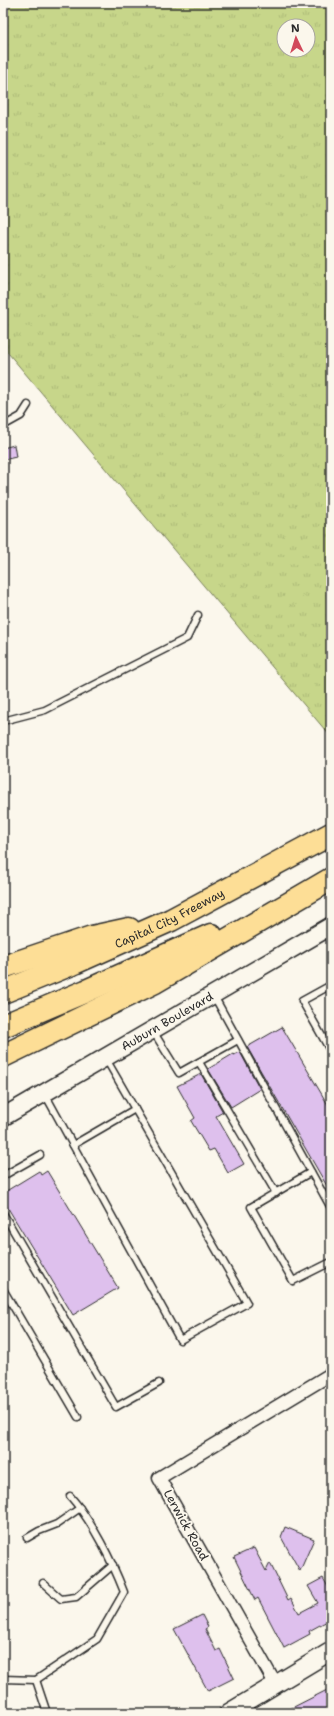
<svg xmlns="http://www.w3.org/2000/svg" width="334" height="1716" font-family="'Shantell Sans',sans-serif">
	<defs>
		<pattern id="grass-tufts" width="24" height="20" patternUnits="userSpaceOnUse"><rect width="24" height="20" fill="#c7d68a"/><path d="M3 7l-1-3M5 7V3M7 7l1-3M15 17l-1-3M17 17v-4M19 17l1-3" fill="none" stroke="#abb877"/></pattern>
	</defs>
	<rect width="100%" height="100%" fill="#fbf7ec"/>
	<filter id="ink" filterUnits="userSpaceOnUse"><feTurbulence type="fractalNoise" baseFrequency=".025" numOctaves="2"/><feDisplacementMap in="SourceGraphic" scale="8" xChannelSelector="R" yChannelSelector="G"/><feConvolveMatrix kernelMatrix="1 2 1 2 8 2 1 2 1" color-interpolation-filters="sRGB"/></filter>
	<g filter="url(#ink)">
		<!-- grass -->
		<path fill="url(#grass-tufts)" stroke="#79805a" fill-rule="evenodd" d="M3,3H331V737L3,347ZM284,26H308V50H284Z"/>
		<!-- building -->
		<g fill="#dec0ed" stroke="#2b2b2b">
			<polygon points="14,445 16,457 3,460 3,448"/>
			<polygon points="282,1027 331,1110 331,1193 247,1047"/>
			<polygon points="240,1052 260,1089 231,1107 208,1069 233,1054 234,1055"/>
			<polygon points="201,1074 223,1112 216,1116 244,1164 228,1173 214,1149 209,1151 191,1121 195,1118 177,1086"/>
			<polygon points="39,1171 41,1175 47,1171 118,1288 73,1315 3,1200 3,1193"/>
			<polygon points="285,1527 314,1539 300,1571 281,1537"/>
			<polygon points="254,1548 266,1571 270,1563 288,1600 291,1598 299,1613 318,1603 308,1586 323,1578 331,1592 331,1619 309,1631 310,1634 284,1648 258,1598 255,1600 234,1557"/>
			<polygon points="202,1615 208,1627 205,1629 216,1651 220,1649 234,1678 208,1691 174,1629"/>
			<polygon points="331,1688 331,1713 282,1713"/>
		</g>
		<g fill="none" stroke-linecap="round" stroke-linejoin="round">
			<defs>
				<g id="lane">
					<polyline points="3,426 21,416 28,405"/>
					<polyline points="3,721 45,710 187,638 198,615"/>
					<polyline points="331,985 302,1001 331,1052"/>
					<polyline points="214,996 331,1208"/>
					<polyline points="153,1031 179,1073 238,1040"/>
					<polyline points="199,1062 276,1193"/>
					<polyline points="45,1094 180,1340 247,1303 106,1059"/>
					<polyline points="73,1145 135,1109"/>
					<polyline points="311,1172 251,1207 293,1281 331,1262"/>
					<polyline points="3,1176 40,1155"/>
					<polyline points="3,1213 116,1407 159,1383"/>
					<polyline points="3,1289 78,1417"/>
					<polyline points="27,1538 39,1531 57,1524 80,1508"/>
					<polyline points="43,1583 61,1599 76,1597 113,1565"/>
					<path d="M3,1679L36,1680L97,1639L124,1592C112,1561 92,1521 70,1496"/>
					<polyline points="36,1680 47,1713"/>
				</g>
				<polyline id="street" points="276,1685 159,1478 331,1374"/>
				<g id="secondary">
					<path id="s1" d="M3,1117L331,926"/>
					<polyline points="228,1713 331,1651"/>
				</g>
				<g id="highway">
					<polyline points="3,967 92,937 129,929"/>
					<path id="s2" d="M3,992L72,964L171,920L331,834"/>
					<polyline points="3,1026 86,991 211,935"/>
					<polyline points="3,1056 155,982 331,879"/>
				</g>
			</defs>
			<!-- lane casing -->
			<use href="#lane" stroke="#2b2b2b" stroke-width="9"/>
			<!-- street casing -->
			<use href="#street" stroke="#2b2b2b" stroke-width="15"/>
			<!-- secondary casing -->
			<use href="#secondary" stroke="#2b2b2b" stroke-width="20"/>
			<!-- highway casing -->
			<use href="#highway" stroke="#2b2b2b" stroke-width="25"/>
			<!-- lane -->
			<use href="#lane" stroke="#fbf7ec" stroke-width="6"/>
			<!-- street -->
			<use href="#street" stroke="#fbf7ec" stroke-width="12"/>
			<!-- secondary -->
			<use href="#secondary" stroke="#fbf7ec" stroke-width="17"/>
			<!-- highway -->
			<use href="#highway" stroke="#fdde96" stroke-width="22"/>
		</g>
	</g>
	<g text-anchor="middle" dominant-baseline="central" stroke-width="4" stroke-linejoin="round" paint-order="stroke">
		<!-- street labels -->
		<g font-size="12" fill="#2b2b2b" stroke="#fbf7ec">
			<text stroke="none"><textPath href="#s2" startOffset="182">Capital City Freeway</textPath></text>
			<text stroke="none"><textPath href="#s1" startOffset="190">Auburn Boulevard</textPath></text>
			<text transform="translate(186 1525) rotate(61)">Lerwick Road</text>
		</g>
	</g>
	<!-- margin -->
	<rect width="334" height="1716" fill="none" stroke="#fbf7ec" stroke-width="16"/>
	<rect x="8" y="8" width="318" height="1700" fill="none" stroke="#2b2b2b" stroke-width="1.5" filter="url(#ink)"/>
	<!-- north arrow -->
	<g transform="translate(296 38) rotate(356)"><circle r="19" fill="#fbf7ec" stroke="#a8a59f"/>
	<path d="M0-3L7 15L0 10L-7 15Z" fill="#d1495b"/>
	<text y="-6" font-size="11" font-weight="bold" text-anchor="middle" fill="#2b2b2b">N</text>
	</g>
</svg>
